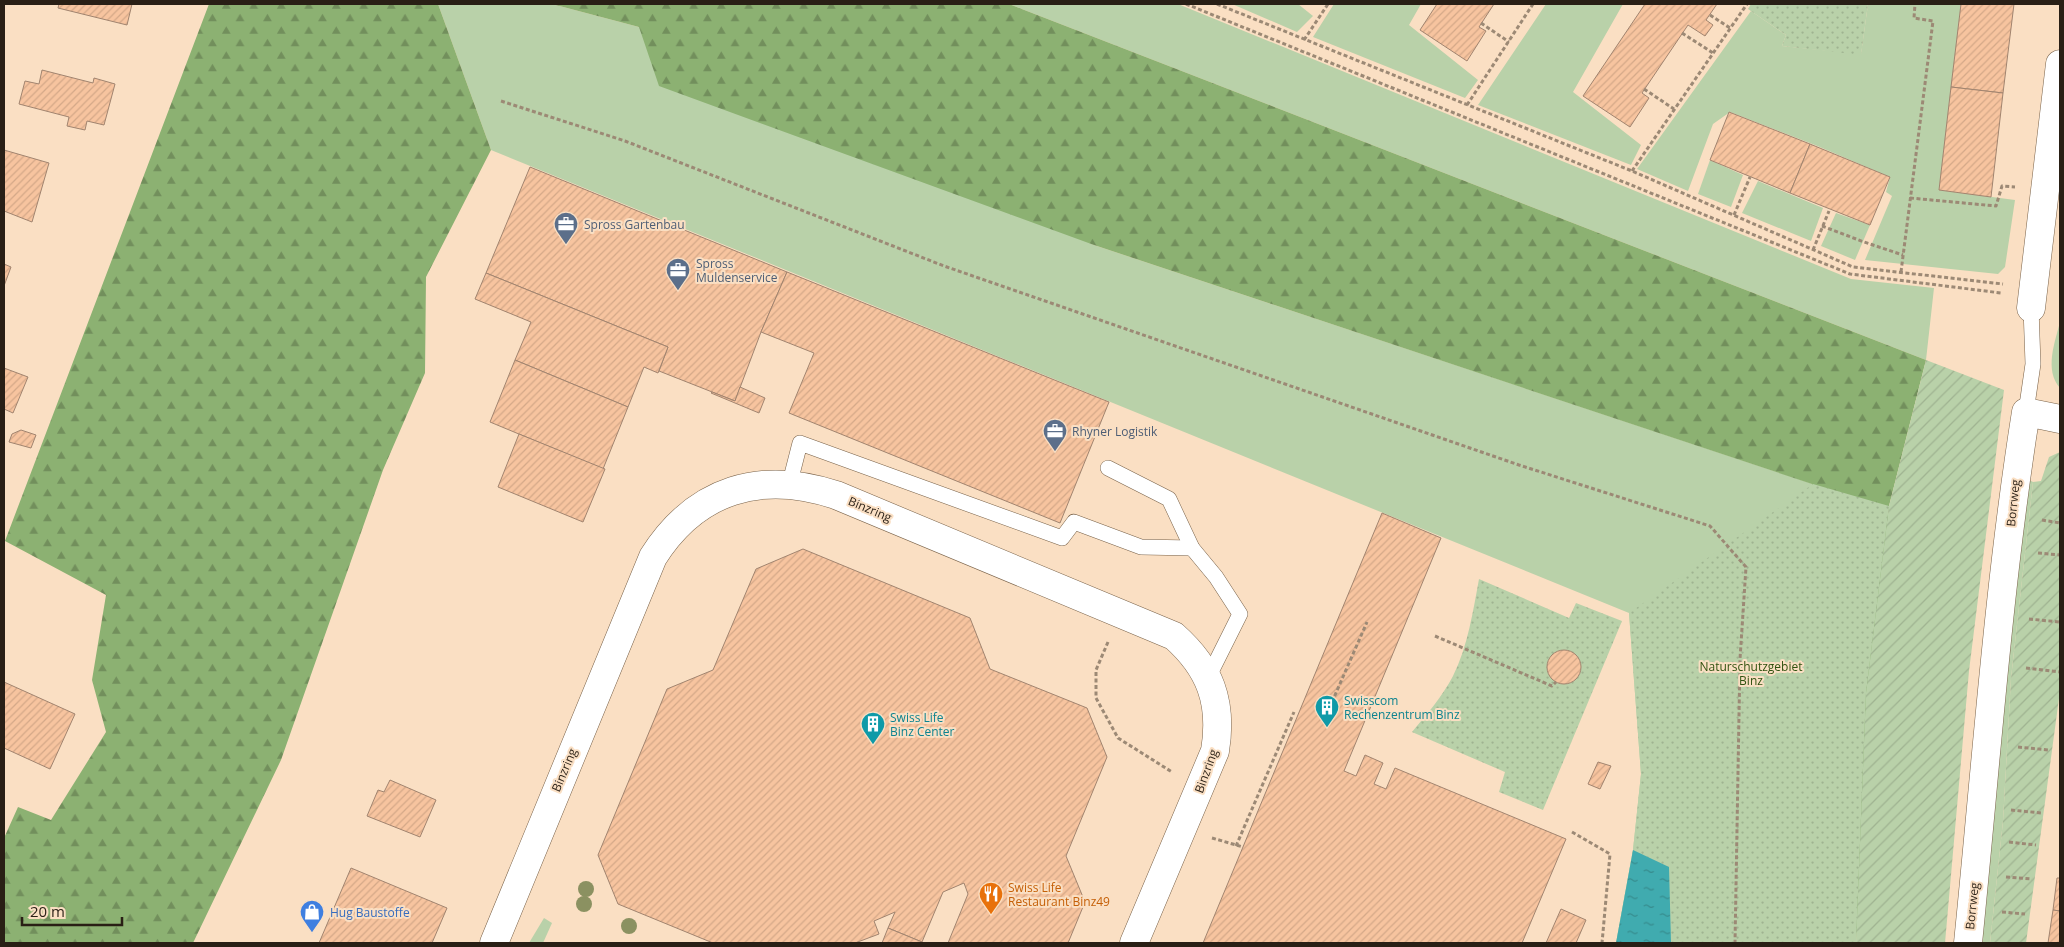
<svg xmlns="http://www.w3.org/2000/svg" width="2064" height="947" font-family="'Open Sans',sans-serif">
	<defs>
		<pattern id="forest-firs" width="22" height="20" patternUnits="userSpaceOnUse" patternTransform="scale(1.25)"><rect width="22" height="20" fill="#8cb172"/><path d="M5 1l3.5 6h-7zM16 11l3.5 6h-7z" fill="#728f5c"/></pattern>
		<pattern id="park-dots" width="8" height="8" patternUnits="userSpaceOnUse" patternTransform="scale(1.25)"><rect width="8" height="8" fill="#b9d1a9"/><path d="M2 2h.1M6 6h.1" fill="none" stroke="#9fb391" stroke-width="1.8" stroke-linecap="round"/></pattern>
		<pattern id="garden-furrows" width="10" height="10" patternUnits="userSpaceOnUse" patternTransform="scale(1.25)"><rect width="10" height="10" fill="#b9d1a9"/><path d="M-1 1l2-2M0 10L10 0M9 11l2-2" fill="none" stroke="#9fb391"/></pattern>
		<pattern id="water-ripples" width="26" height="14" patternUnits="userSpaceOnUse" patternTransform="scale(1.25)"><rect width="26" height="14" fill="#40abaf"/><path d="M2 4q2-2 4 0t4 0M15 11q2-2 4 0t4 0" fill="none" stroke="#368b8d"/></pattern>
		<pattern id="building-hatch" width="6" height="6" patternUnits="userSpaceOnUse" patternTransform="scale(1.25)"><rect width="6" height="6" fill="#f7c49f"/><path d="M-1 1l2-2M0 6l6-6M5 7l2-2" fill="none" stroke="#d4a888"/></pattern>
	</defs>
	<rect width="100%" height="100%" fill="#fadfc3"/>
	<!-- grass -->
	<g fill="#b9d1a9">
		<polygon points="438,4 552,4 639,27 1094,245 1813,484 1616,943 1633,850 1641,774 1629,613 491,150"/>
		<polygon points="1009,4 1178,4 1851,279 1934,288 1926,360"/>
		<polygon points="1232,4 1298,4 1313,16 1297,32"/>
		<polygon points="1334,4 1421,4 1409,25 1478,80 1465,98 1313,37"/>
		<polygon points="1546,4 1623,4 1573,92 1641,145 1631,165 1478,105"/>
		<polygon points="1868,4 1961,4 1939,190 2015,200 2005,267 1998,274 1865,260 1892,196 1886,192 1890,177 1815,145 1730,112 1713,124 1688,191 1637,169 1751,11 1786,35 1782,46 1861,54"/>
		<polygon points="1710,160 1743,175 1731,207 1698,194"/>
		<polygon points="1758,181 1823,208 1811,241 1742,213"/>
		<polygon points="1836,213 1870,225 1855,260 1821,246"/>
		<path d="M2060,322V388C2044,370 2055,342 2060,322Z"/>
		<polygon points="2029,480 2033,482 2011,678 2003,821 1990,943 1982,943 1982,932 2002,708"/>
		<polygon points="544,918 552,923 543,943 529,943"/>
	</g>
	<!-- forest -->
	<g fill="url(#forest-firs)">
		<polygon points="209,4 438,4 491,150 426,277 425,373 383,470 281,760 193,943 4,943 4,838 18,807 51,820 106,732 92,680 106,595 5,541"/>
		<polygon points="552,4 1009,4 1926,360 1889,506 1856,943 1816,943 1812,484 1094,245 659,86 639,27"/>
	</g>
	<!-- park -->
	<g fill="url(#park-dots)">
		<polygon points="1751,4 1868,4 1861,55 1782,46 1786,35 1748,9"/>
		<polygon points="1813,484 1889,506 1866,693 1856,943 1616,943 1633,850 1641,774 1629,613"/>
		<path d="M1479,579L1569,618L1576,603L1622,621L1543,810L1499,792L1505,772L1412,732C1427,714 1442,697 1453,676C1468,646 1473,611 1479,579Z"/>
	</g>
	<!-- garden -->
	<g fill="url(#garden-furrows)">
		<polygon points="1926,360 2004,390 1969,671 1945,943 1856,943 1866,693 1889,506"/>
		<polygon points="2060,452 2060,691 2026,943 1990,943 2003,821 2011,678 2033,482 2041,481 2049,457"/>
	</g>
	<!-- water -->
	<polygon fill="url(#water-ripples)" points="1633,850 1669,867 1671,943 1616,943"/>
	<!-- building -->
	<g fill="url(#building-hatch)" stroke="#a1846f">
		<polygon points="59,4 132,4 127,25 58,8"/>
		<polygon points="1437,4 1494,4 1479,27 1486,31 1467,61 1420,30"/>
		<polygon points="1645,4 1717,4 1706,20 1713,25 1705,36 1688,25 1642,93 1649,98 1630,127 1583,96"/>
		<polygon points="1961,4 2014,4 2003,93 1951,87"/>
		<polygon points="42,70 93,83 94,78 115,84 104,125 87,121 85,130 67,126 69,117 19,104 25,81 39,84"/>
		<polygon points="1951,87 2003,93 1991,197 1939,190"/>
		<polygon points="1729,112 1810,144 1790,193 1710,160"/>
		<polygon points="1810,144 1890,177 1870,225 1790,193"/>
		<polygon points="4,150 49,163 32,222 4,211"/>
		<polygon points="530,167 787,272 761,332 735,401 659,371 668,347 486,273"/>
		<polygon points="4,264 11,267 4,286"/>
		<polygon points="787,272 1109,402 1060,523 789,413 814,353 761,332"/>
		<polygon points="486,273 668,347 658,373 644,367 628,407 515,360 531,322 475,299"/>
		<polygon points="515,360 628,407 603,469 490,422"/>
		<polygon points="4,368 28,377 13,413 4,409"/>
		<polygon points="740,387 765,398 759,413 711,393 712,392 735,401"/>
		<polygon points="21,430 36,435 31,448 9,442 12,434"/>
		<polygon points="519,434 605,469 583,522 498,487"/>
		<polygon points="1382,513 1441,538 1344,771 1356,776 1365,755 1383,763 1374,784 1386,789 1395,768 1566,839 1522,943 1203,943"/>
		<polygon points="803,549 970,618 990,669 1087,708 1107,757 1066,856 1085,902 1068,943 948,943 968,894 964,883 943,892 922,942 888,928 895,912 874,921 879,934 855,943 713,943 618,904 598,855 667,689 713,670 756,569"/>
		<circle cx="1564" cy="667" r="17"/>
		<polygon points="4,682 75,714 50,769 4,748"/>
		<polygon points="1598,762 1611,766 1600,789 1588,784"/>
		<polygon points="390,780 436,800 420,837 367,816 378,790 384,792"/>
		<polygon points="351,868 447,908 432,943 319,943"/>
		<polygon points="2057,878 2060,878 2060,911 2053,910"/>
		<polygon points="1561,909 1586,920 1576,943 1546,943"/>
		<polygon points="2053,910 2060,911 2060,943 2048,943"/>
		<polygon points="888,928 922,942 922,943 882,943"/>
	</g>
	<g fill="none" stroke-linecap="round" stroke-linejoin="round">
		<defs>
			<g id="lane">
				<polyline points="2026,412 2033,364 2031,308"/>
				<polyline points="1108,468 1169,499 1192,548 1216,577 1240,614 1208,678"/>
				<polyline points="789,486 800,443 1062,538 1074,522 1141,547 1192,548"/>
			</g>
			<g id="street">
				<polyline points="2031,308 2060,64"/>
				<path d="M494,943L653,557C696,489 761,470 836,495L1174,636C1210,668 1223,702 1215,751L1134,943"/>
				<path d="M1968,943C1986,766 1998,588 2026,412L2060,419"/>
			</g>
		</defs>
		<!-- lane casing -->
		<use href="#lane" stroke="#796249" stroke-width="16"/>
		<!-- street casing -->
		<use href="#street" stroke="#796249" stroke-width="29"/>
		<!-- path -->
		<g stroke="#9c8975" stroke-width="3" stroke-dasharray="4 2.5" stroke-linecap="butt">
			<polyline points="1186,4 1850,274 2001,293"/>
			<polyline points="1217,4 1632,171 1853,267 2003,284"/>
			<polyline points="1710,15 1730,28"/>
			<polyline points="1481,23 1509,42"/>
			<polyline points="1682,33 1713,53"/>
			<polyline points="1304,40 1328,4"/>
			<polyline points="1644,89 1674,109"/>
			<polyline points="501,101 625,141 944,266 1519,465 1710,526 1746,567 1740,659 1735,943"/>
			<polyline points="1467,105 1533,4"/>
			<polyline points="1632,171 1747,4"/>
			<polyline points="1910,198 1996,206 2002,186 2015,187"/>
			<polyline points="1734,215 1750,177"/>
			<polyline points="1822,226 1864,242 1903,255"/>
			<polyline points="1813,250 1829,211"/>
			<polyline points="1901,272 1933,21 1914,18 1915,4"/>
			<polyline points="2042,520 2060,523"/>
			<polyline points="2038,553 2060,555"/>
			<polyline points="2029,619 2060,622"/>
			<polyline points="1435,636 1552,686 1556,682"/>
			<polyline points="1108,642 1096,670 1096,698 1118,738 1172,772"/>
			<polyline points="2026,668 2060,672"/>
			<polyline points="1332,702 1367,622"/>
			<polyline points="2018,747 2049,750"/>
			<polyline points="2011,810 2042,813"/>
			<polyline points="1572,832 1610,854 1602,943"/>
			<polyline points="1212,838 1243,847"/>
			<polyline points="2009,842 2036,845"/>
			<polyline points="1236,846 1294,712"/>
			<polyline points="2006,877 2032,879"/>
			<polyline points="2002,912 2025,914"/>
		</g>
		<!-- lane -->
		<use href="#lane" stroke="#fff" stroke-width="15"/>
		<!-- street -->
		<use href="#street" stroke="#fff" stroke-width="28"/>
	</g>
	<!-- trees -->
	<g fill="#8b9161">
		<circle cx="586" cy="889" r="8"/>
		<circle cx="584" cy="904" r="8"/>
		<circle cx="629" cy="926" r="8"/>
	</g>
	<!-- icons -->
	<defs>
		<symbol id="office-pin" viewBox="-11 -11 22 30"><path d="M0 17L-7.5 6A9.5 9.5 0 1 1 7.5 6Z" fill="#5c6f8a" stroke="#fadfc3"/><path d="M-6-3h4V-5.5h4V-3h4V5H-6ZM-1-4.5V-3h2v-1.5ZM-6 0V1H6V0Z" fill="#fff"/></symbol>
		<symbol id="building-pin" viewBox="-11 -11 22 30"><path d="M0 17L-7.5 6A9.5 9.5 0 1 1 7.5 6Z" fill="#0f9aa8" stroke="#fadfc3"/><path d="M-4-6H4V6H1V3H-1V6H-4ZM-2.5-4.3h1.7v1.8h-1.7ZM.8-4.3h1.7v1.8H.8ZM-2.5-1h1.7V.8h-1.7ZM.8-1h1.7V.8H.8Z" fill="#fff"/></symbol>
		<symbol id="restaurant-pin" viewBox="-11 -11 22 30"><path d="M0 17L-7.5 6A9.5 9.5 0 1 1 7.5 6Z" fill="#e8710a" stroke="#fadfc3"/><path d="M-5-6h1v4h1v-4h1v4h1v-4h1v5L-1.5 .5V6h-2V.5L-5-1ZM5-6V6H3V1.5H1.5Q1.5-4 5-6Z" fill="#fff"/></symbol>
		<symbol id="shop-pin" viewBox="-11 -11 22 30"><path d="M0 17L-7.5 6A9.5 9.5 0 1 1 7.5 6Z" fill="#3f7fe0" stroke="#fadfc3"/><path d="M-5-2.5h2.3a2.7 3.5 0 0 1 5.4 0H5L5.5 6h-11ZM-1.5-2.5h3a1.5 2.3 0 0 0-3 0Z" fill="#fff"/></symbol>
	</defs>
	<g fill-rule="evenodd">
		<use href="#office-pin" x="552" y="210" width="28" height="38"/>
		<use href="#office-pin" x="664" y="256" width="28" height="38"/>
		<use href="#office-pin" x="1041" y="417" width="28" height="38"/>
		<use href="#building-pin" x="1313" y="693" width="28" height="38"/>
		<use href="#building-pin" x="859" y="710" width="28" height="38"/>
		<use href="#restaurant-pin" x="977" y="880" width="28" height="38"/>
		<use href="#shop-pin" x="298" y="898" width="28" height="38"/>
	</g>
	<g text-anchor="middle" dominant-baseline="central" stroke-width="4" stroke-linejoin="round" paint-order="stroke">
		<!-- service labels -->
		<g font-size="12" fill="#4e5e75" stroke="#fadfc3" text-anchor="start">
			<text x="584" y="224">Spross Gartenbau</text>
			<text x="696" y="263">Spross<tspan x="696" dy="14">Muldenservice</tspan></text>
			<text x="1072" y="431">Rhyner Logistik</text>
		</g>
		<!-- street labels -->
		<g font-size="12" fill="#291f15" stroke="#fadfc3">
			<text transform="translate(2013 503) rotate(-84)">Borrweg</text>
			<text transform="translate(870 509) rotate(23)">Binzring</text>
			<text transform="translate(564 770) rotate(-67)">Binzring</text>
			<text transform="translate(1206 771) rotate(-70)">Binzring</text>
			<text transform="translate(1972 906) rotate(-84)">Borrweg</text>
		</g>
		<!-- park labels -->
		<g font-size="12" fill="#315210" stroke="#fadfc3">
			<text x="1751" y="666">Naturschutzgebiet<tspan x="1751" dy="14">Binz</tspan></text>
		</g>
		<!-- culture labels -->
		<g font-size="12" fill="#0d838f" stroke="#fadfc3" text-anchor="start">
			<text x="1344" y="700">Swisscom<tspan x="1344" dy="14">Rechenzentrum Binz</tspan></text>
			<text x="890" y="717">Swiss Life<tspan x="890" dy="14">Binz Center</tspan></text>
		</g>
		<!-- food labels -->
		<g font-size="12" fill="#c56008" stroke="#fadfc3" text-anchor="start">
			<text x="1008" y="887">Swiss Life<tspan x="1008" dy="14">Restaurant Binz49</tspan></text>
		</g>
		<!-- shop labels -->
		<g font-size="12" fill="#366cbe" stroke="#fadfc3" text-anchor="start">
			<text x="330" y="912">Hug Baustoffe</text>
		</g>
	</g>
	<!-- border -->
	<rect width="2064" height="947" fill="none" stroke="#291f15" stroke-width="10"/>
	<!-- scale -->
	<path d="M22 917v8h100v-8" fill="none" stroke="#291f15" stroke-width="2.5"/>
	<text x="30" y="917" font-size="15" fill="#291f15" stroke="#fadfc3" stroke-width="4" paint-order="stroke">20 m</text>
</svg>
